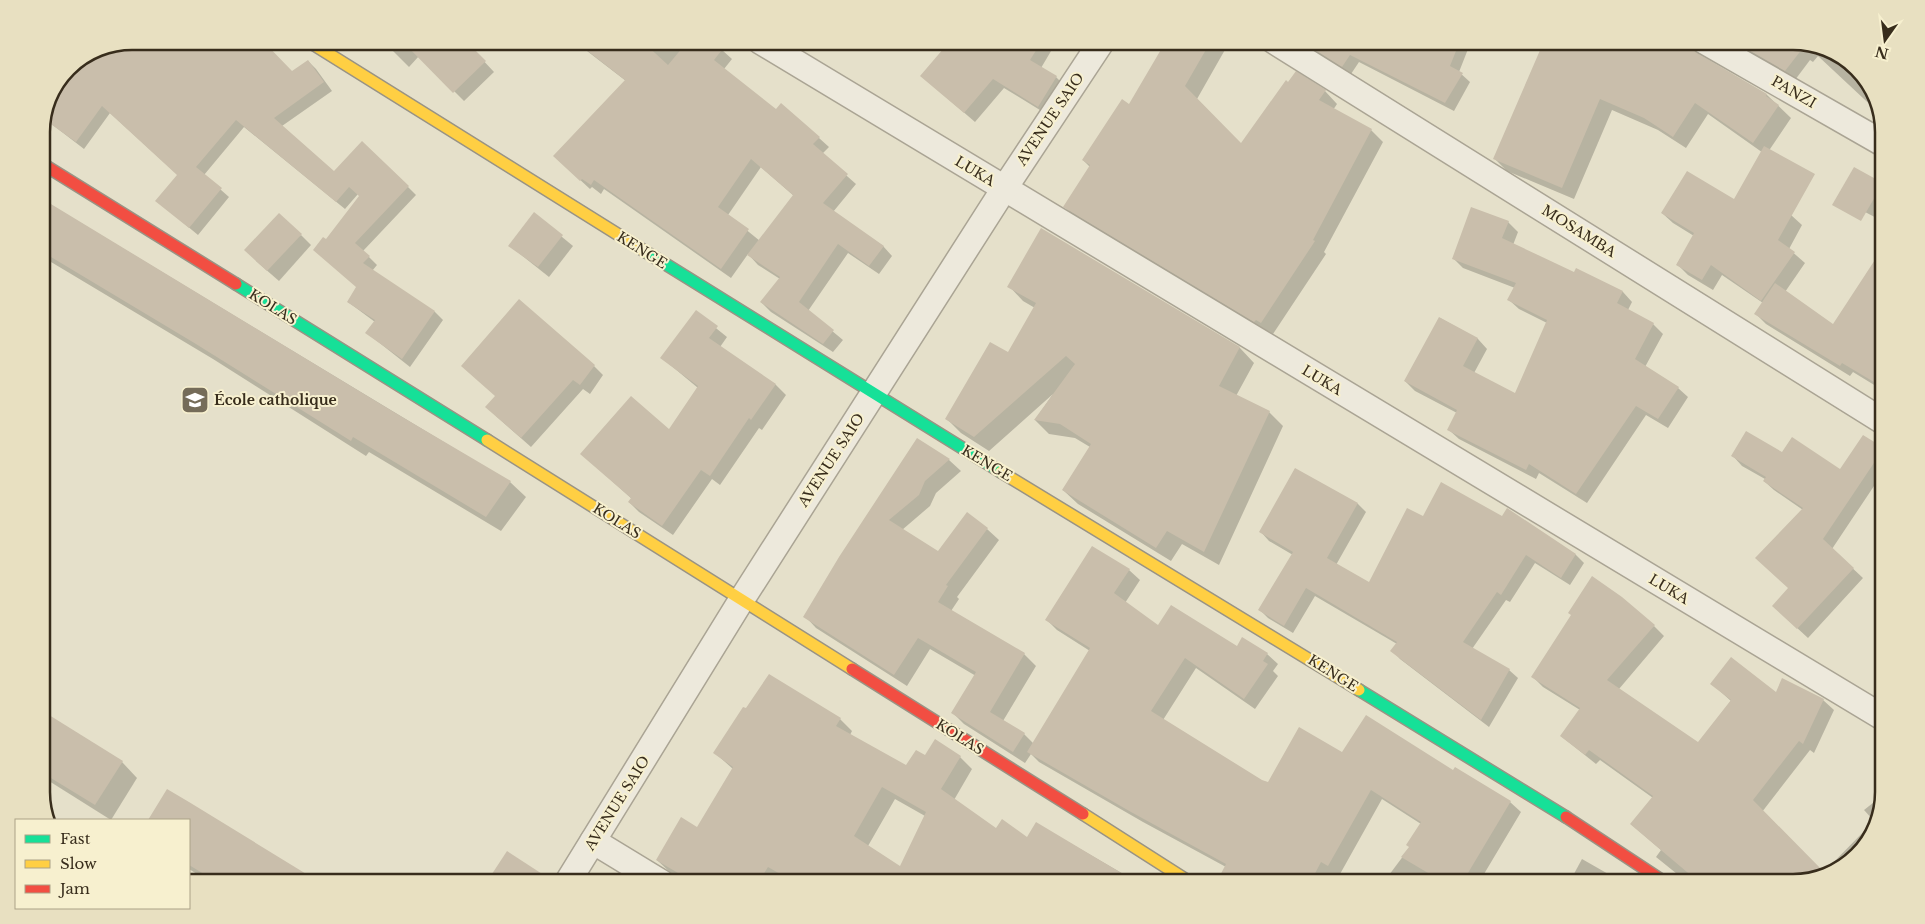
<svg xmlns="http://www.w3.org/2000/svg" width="1925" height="924" font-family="'Libre Baskerville',serif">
	<rect width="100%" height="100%" fill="#e5e0ca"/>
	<!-- shadow -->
	<g fill="#0003" fill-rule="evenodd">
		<polygon points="132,41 252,41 292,73 308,61 316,69 332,91 282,126 334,172 408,187 416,195 363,251 377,265 372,271 435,312 443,320 410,367 367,333 375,322 348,302 358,288 326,241 360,196 358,194 345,209 244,127 204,175 229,197 198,235 157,201 178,175 110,113 84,149 45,119 68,68 98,48"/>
		<polygon points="383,41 465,41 494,72 464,101 419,56 409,67"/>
		<path d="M574,41H712L732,59L724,69L776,111L819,138L829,147L822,154L856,184L833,212L883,246L892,256L879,274L848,253L808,311L843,340L833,352L771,312L761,302L780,279L758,265L748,254L731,278L604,189L601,194L592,187L590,189L564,165L626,81ZM761,167L794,196L760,241L728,215Z"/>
		<polygon points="830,41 848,41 839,50"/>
		<polygon points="999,41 1057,41 1041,68 1056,77 1066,87 1048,115 1004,88 975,122 932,85"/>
		<polygon points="1167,41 1219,41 1226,48 1197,99 1241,145 1296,73 1325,91 1337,104 1333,110 1371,130 1383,142 1324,252 1326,254 1273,334 1268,331 1267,333 1077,219 1065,207 1090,167 1083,160 1130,106"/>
		<polygon points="1317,41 1468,41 1470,44 1459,72 1470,82 1454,111 1359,62 1351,74 1321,56 1313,47"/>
		<polygon points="1728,41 1793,41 1828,48 1868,82 1879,113 1818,56 1813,62 1810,60 1795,80"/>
		<polygon points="1697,55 1767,95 1791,118 1766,155 1708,114 1686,148 1658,130 1612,110 1574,199 1507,171 1495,159 1570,78"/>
		<polygon points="1855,169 1884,185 1884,222 1850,204"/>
		<polygon points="41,199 510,482 526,497 501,531 369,452 366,456 213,359 41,256"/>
		<polygon points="1735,201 1791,215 1802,225 1789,249 1805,263 1785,292 1834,326 1884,275 1884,391 1853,372 1850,376 1766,324 1756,314 1763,303 1722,275 1713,290 1688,275 1677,264 1694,236 1673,223 1662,213"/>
		<polygon points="534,214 573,246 549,277 510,246"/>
		<polygon points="1508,222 1518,232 1513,245 1574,274 1577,270 1623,292 1632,302 1628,310 1653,324 1663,334 1645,367 1678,388 1688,397 1668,428 1646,415 1587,503 1539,473 1536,479 1459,439 1449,430 1457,413 1415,391 1405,381 1440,318 1478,339 1487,349 1474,373 1516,395 1547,323 1519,309 1509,300 1515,288 1463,268 1453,258"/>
		<polygon points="1042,230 1240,348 1254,363 1236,396 1269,412 1283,426 1219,565 1182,544 1171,561 1078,504 1063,490 1090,447 1075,438 1049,434 1035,420 1053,394 989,451 961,433 947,419 1008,354 1035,308 1023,301 1009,286"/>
		<polygon points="301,235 311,245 279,281 256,261"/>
		<polygon points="696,312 727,337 720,347 776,385 786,395 762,430 759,428 720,485 712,479 673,535 639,512 629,502 632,499 582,454 669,431 698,388 662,358"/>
		<polygon points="594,366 603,375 590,394 583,389 531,447 496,416"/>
		<polygon points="917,440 949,460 961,471 936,493 930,506 902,530 938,553 987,529 999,540 957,597 959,599 951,611 1024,654 1036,666 1003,721 1024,734 1034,744 1090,651 1057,630 1047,620 1129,570 1140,580 1125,603 1158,627 1237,648 1267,654 1278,664 1273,671 1278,676 1255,709 1196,668 1163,720 1262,781 1269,783 1343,754 1454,771 1510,802 1521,812 1484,874 1506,883 1383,883 1410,847 1421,824 1382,799 1335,883 1222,883 1226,867 1143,822 1039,762 1031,754 1025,763 964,724 953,713 976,676 930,649 907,686 816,628 805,616"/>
		<polygon points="1883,449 1884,471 1832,549 1863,578 1808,638 1783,615 1803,510 1774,490 1764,481 1765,479 1742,466 1733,456 1782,454 1840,471"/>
		<polygon points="1295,469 1358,504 1366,512 1336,565 1370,584 1423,517 1503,517 1508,510 1576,555 1584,563 1570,585 1535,563 1510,602 1506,600 1472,649 1509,670 1518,678 1489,727 1400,659 1392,650 1397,644 1315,596 1293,633 1268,618 1260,610 1293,555 1269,541 1261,532"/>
		<polygon points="1654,626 1664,636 1619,689 1698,744 1731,701 1712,684 1823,700 1834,710 1814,753 1810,750 1762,812 1823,873 1874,821 1864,810 1883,795 1877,827 1843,867 1793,883 1683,883 1682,878 1656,857 1661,850 1631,824 1653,798 1600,760 1596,764 1561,736 1580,710 1543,687 1533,677"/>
		<polygon points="1884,640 1884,656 1877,649"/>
		<path d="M769,676L840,719L852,731L850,735L907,767L925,757H960L972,769L954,800L996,830L1028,839L1037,824L1139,883H678L676,878L657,860L698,829L733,769L715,753ZM895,799L925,816L901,868L868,846Z"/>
		<polygon points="41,711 122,762 137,778 111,820 41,776"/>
		<polygon points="167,791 319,883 211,883 189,869 189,820 149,820"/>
		<polygon points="1582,859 1624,883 1569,883"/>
	</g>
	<!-- building -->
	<g fill="#c9beab" fill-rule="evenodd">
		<polygon points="132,41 192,41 204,51 213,41 263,41 292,71 308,60 324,82 274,118 334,171 362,141 409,186 355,243 370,256 363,263 435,311 402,359 365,333 375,320 347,302 356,287 313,250 323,237 326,239 359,196 349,187 336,202 236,120 196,167 222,188 189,228 155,201 177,175 102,106 76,142 45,120 56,95 83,58 98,48"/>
		<polygon points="402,41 466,41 486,61 453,93"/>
		<polygon points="575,41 642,41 668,65 688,41 729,41 714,60 776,109 781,103 820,137 813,144 848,174 823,203 884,246 869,266 838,244 799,302 834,330 823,344 760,302 780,277 747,255 793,195 751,159 718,207 749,229 721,269 594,180 591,185 582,179 580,181 553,156 625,80"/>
		<polygon points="950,41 1042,41 1030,60 1057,76 1038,107 993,79 964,113 920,76"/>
		<polygon points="1166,41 1211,41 1185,86 1241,143 1286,80 1288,82 1296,71 1326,90 1319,100 1372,129 1313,240 1315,241 1261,323 1256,320 1254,322 1063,207 1090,165 1082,160 1122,99 1129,104"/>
		<polygon points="1316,41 1460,41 1450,66 1463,73 1445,103 1350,55 1342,67 1312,48"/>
		<polygon points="1544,41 1690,41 1692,49 1697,53 1767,94 1766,96 1779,105 1753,143 1695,103 1673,137 1644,118 1600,99 1562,188 1493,159"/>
		<polygon points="1733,41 1793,41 1806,44 1785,71"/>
		<polygon points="1764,146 1815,174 1778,240 1795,252 1761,301 1711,265 1702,280 1676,265 1694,233 1661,213 1687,171 1734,199"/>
		<polygon points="1854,167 1883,183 1861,221 1832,205"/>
		<polygon points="41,198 392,411 511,481 486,517 353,437 351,441 196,344 41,251"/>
		<polygon points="1471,207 1509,221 1502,238 1574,272 1576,268 1623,291 1617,303 1654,323 1635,359 1679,387 1658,419 1636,406 1576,494 1529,464 1526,470 1447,430 1457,410 1404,381 1439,317 1478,338 1463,366 1515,393 1547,320 1507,300 1516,283 1452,259"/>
		<polygon points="534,212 563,235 538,267 508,246"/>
		<polygon points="279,213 302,234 267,271 244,250"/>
		<polygon points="1041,228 1240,347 1219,386 1270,411 1204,552 1167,531 1156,548 1062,490 1091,444 1060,424 1034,420 1075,364 1066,356 974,437 945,419 990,342 1008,352 1036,303 1007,287"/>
		<polygon points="1884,246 1884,388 1842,363 1840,366 1754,314 1775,283 1833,324"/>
		<polygon points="519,299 595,365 580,385 573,380 521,438 485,407 495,396 461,366"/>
		<polygon points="696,310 718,326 709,338 776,384 751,420 749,418 710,476 701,470 662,526 628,502 631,498 580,454 631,396 669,429 698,386 660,358"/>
		<polygon points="1746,431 1782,452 1792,437 1840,469 1863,435 1884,448 1823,539 1854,568 1797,629 1772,606 1788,588 1755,558 1803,508 1763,481 1766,477 1731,456"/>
		<polygon points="917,438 950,459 925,481 919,495 889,520 938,551 967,512 988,528 946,585 948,586 938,602 1025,653 990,712 1025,733 1013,752 951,713 976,672 918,638 894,675 803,617 839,557"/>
		<polygon points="1295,468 1358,503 1327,558 1369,582 1407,508 1423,516 1441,482 1502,516 1507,508 1576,554 1561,578 1526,555 1501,595 1497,592 1463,642 1510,669 1481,720 1390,651 1397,642 1306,588 1284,626 1258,610 1293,552 1259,532"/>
		<polygon points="1092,546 1130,569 1114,593 1158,625 1171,605 1237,646 1242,637 1268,653 1263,661 1268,664 1244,699 1185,658 1151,711 1262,780 1268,782 1299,727 1342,752 1366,715 1453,770 1455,767 1511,801 1462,883 1445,883 1401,857 1409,847 1406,845 1421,822 1371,790 1328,866 1321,862 1310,883 1216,883 1226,864 1131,812 1027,752 1090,648 1045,620"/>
		<polygon points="1592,576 1622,597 1655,625 1607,680 1698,742 1731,700 1710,684 1731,657 1776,692 1782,678 1824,699 1803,744 1799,741 1753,800 1825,873 1793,883 1700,883 1630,824 1653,796 1589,750 1585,755 1560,736 1580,708 1531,677 1571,615 1568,613"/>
		<path d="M769,674L841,718L836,726L906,765L916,750L925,755L935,739L961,756L941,789L996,828L1002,819L1027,837L1036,822L1138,883H796L768,867L758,883H695L656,860L681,817L697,827L733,767L713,753L743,707L746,708ZM882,787L926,812L900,866L854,836Z"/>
		<polygon points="41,710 123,761 95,805 41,772"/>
		<polygon points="167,789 189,802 321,883 219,883 189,865 189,820 148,820"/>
		<polygon points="507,851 553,881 553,883 486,883"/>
	</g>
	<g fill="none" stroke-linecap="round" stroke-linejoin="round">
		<defs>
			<g id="street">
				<polyline points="760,41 1884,718"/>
				<polyline points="1274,41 1884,422"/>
				<polyline points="1704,41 1884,144"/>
				<polyline points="593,841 662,883"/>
				<polyline points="567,883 742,599 1004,189 1102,41"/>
			</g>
			<g id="fast">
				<polyline points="646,252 1001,472"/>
				<polyline points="236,284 487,440"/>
				<polyline points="1359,690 1566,817"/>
			</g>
			<g id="slow">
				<polyline points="308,41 646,252"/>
				<polyline points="487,440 852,669"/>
				<polyline points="1001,472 1359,690"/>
				<polyline points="1083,814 1191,883"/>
			</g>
			<g id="jam">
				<polyline points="41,163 236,284"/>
				<polyline points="852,669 1083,814"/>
				<polyline points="1566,817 1666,883"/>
			</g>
		</defs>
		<!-- street casing -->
		<use href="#street" stroke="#aaa494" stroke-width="28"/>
		<!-- fast casing -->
		<use href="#fast" stroke="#999384" stroke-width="14"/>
		<!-- slow casing -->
		<use href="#slow" stroke="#999384" stroke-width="14"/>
		<!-- jam casing -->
		<use href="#jam" stroke="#999384" stroke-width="14"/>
		<!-- street -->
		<use href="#street" stroke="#ede9dc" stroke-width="25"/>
		<!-- fast -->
		<use href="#fast" stroke="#16e098" stroke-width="11"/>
		<!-- slow -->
		<use href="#slow" stroke="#ffcf43" stroke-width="11"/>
		<!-- jam -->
		<use href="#jam" stroke="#f24e42" stroke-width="11"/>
	</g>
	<!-- icons -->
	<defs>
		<symbol id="school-square" viewBox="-11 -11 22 22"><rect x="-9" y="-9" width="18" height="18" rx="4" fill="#756c59" stroke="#f7f0cf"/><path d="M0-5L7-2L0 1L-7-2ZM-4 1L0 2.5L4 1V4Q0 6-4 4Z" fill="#fff"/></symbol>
	</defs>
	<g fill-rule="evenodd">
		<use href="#school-square" x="179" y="384" width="32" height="32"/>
	</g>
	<g text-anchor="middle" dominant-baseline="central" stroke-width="4" stroke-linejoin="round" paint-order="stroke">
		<!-- street labels -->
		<g font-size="14" fill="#382d1c" stroke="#f7f0cf">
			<text transform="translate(1794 92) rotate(30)">PANZI</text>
			<text transform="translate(1050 119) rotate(-56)">AVENUE SAIO</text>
			<text transform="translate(975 171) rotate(31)">LUKA</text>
			<text transform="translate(1579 231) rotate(32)">MOSAMBA</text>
			<text transform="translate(642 250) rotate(32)">KENGE</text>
			<text transform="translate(273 307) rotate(32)">KOLAS</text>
			<text transform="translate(1322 380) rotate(31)">LUKA</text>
			<text transform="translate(831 460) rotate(-57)">AVENUE SAIO</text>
			<text transform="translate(987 463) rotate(31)">KENGE</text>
			<text transform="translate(617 521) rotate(32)">KOLAS</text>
			<text transform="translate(1669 589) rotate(31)">LUKA</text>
			<text transform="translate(1333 673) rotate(32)">KENGE</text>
			<text transform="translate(960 737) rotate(32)">KOLAS</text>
			<text transform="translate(617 803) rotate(-58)">AVENUE SAIO</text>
		</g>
		<!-- poi labels -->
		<g font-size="14" font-weight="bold" fill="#382d1c" stroke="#f7f0cf" text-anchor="start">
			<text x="214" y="400">École catholique</text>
		</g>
	</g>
	<!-- crop -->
	<path d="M0 0H1925V924H0ZM132 50H1793A82 82 0 0 1 1875 132V792A82 82 0 0 1 1793 874H132A82 82 0 0 1 50 792V132A82 82 0 0 1 132 50Z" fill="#e8e0c1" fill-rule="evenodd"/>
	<path fill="none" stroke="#382d1c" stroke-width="2.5" d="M132 50H1793A82 82 0 0 1 1875 132V792A82 82 0 0 1 1793 874H132A82 82 0 0 1 50 792V132A82 82 0 0 1 132 50Z"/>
	<!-- legend -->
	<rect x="15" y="819" width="175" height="90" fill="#f7f0cf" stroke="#aba287"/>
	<rect x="25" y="835" width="25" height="8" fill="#16e098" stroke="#aba287"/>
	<text x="60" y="844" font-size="15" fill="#382d1c">Fast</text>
	<rect x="25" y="860" width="25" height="8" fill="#ffcf43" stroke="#aba287"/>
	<text x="60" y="869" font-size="15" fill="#382d1c">Slow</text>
	<rect x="25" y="885" width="25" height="8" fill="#f24e42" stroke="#aba287"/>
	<text x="60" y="894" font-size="15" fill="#382d1c">Jam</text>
	<!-- north arrow -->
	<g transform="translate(1885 40) rotate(194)" stroke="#f7f0cf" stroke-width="4" paint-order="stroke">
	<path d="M0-4L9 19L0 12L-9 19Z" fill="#382d1c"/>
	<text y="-8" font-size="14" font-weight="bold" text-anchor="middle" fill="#382d1c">N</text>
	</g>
</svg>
